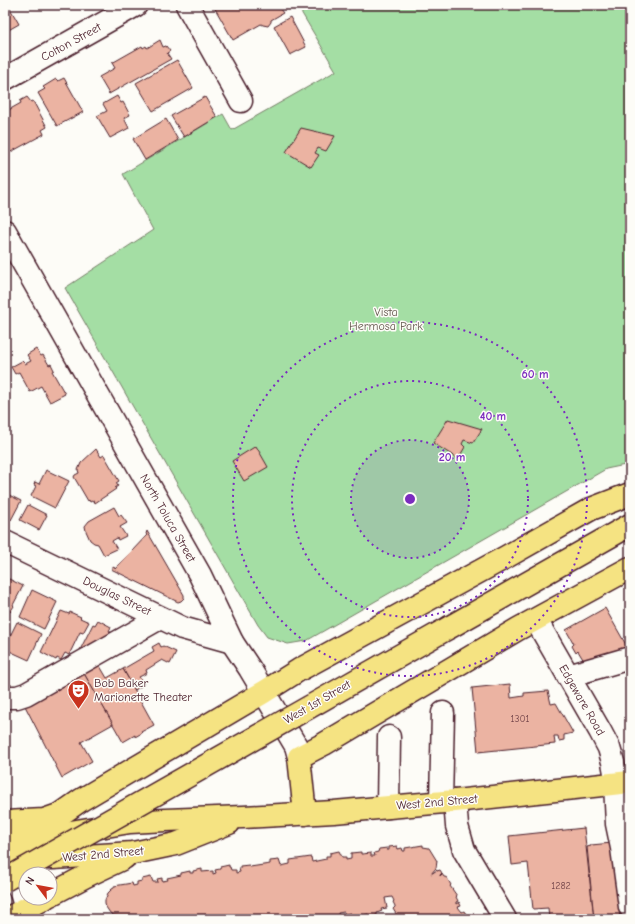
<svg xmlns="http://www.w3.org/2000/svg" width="635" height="924" font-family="'Comic Neue',sans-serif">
	<rect width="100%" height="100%" fill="#fdfcf7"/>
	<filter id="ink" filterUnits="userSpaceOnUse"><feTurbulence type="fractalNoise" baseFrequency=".025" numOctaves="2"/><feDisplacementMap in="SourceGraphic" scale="8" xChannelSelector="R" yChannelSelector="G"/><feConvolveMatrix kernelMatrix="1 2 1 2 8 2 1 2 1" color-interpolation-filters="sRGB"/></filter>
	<g filter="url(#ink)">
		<!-- green -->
		<polygon fill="#a4dea4" stroke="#777e68" points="297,5 630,5 630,464 606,469 306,641 288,644 267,637 258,625 65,288 153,230 123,174 223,114 232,130 336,71"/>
		<!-- building -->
		<g fill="#ebb3a2" stroke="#4a1f2b">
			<polygon points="5,5 8,5 19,24 5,32"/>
			<polygon points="213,5 277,5 283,13 271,20 271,22 268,26 263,25 261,24 233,40"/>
			<polygon points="290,17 306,47 290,55 274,26"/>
			<polygon points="160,40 163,47 166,46 170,51 167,53 171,59 109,94 99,77 115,68 112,63 142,46 143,48 146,46 147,48"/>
			<polygon points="177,60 193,88 153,111 136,83"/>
			<polygon points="64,78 83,112 57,126 38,93 45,89 43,87 56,79 58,81"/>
			<polygon points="117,96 121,103 123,102 130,115 124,118 129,128 110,138 97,116 107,111 103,104"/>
			<polygon points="27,97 31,102 33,101 47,127 42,130 44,134 9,153 5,146 5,112 21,103 20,101"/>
			<polygon points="205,97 217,117 184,137 171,116"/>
			<polygon points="166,119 178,140 145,160 133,139"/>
			<polygon points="301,128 335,136 326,151 318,148 315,153 319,155 311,167 286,152"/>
			<polygon points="36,349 41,356 43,355 49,365 51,364 54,370 52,371 65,394 50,402 41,386 30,392 19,372 15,374 11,367 22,361 25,364 31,361 27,355 28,354"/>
			<polygon points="448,419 482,429 473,443 464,440 462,444 465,447 458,459 433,443"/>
			<polygon points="256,446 268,467 244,481 232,461"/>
			<polygon points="96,449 101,457 104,455 119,481 116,483 118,486 115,488 116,489 95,503 94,500 90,502 89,500 88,501 74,477 75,475 79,473 78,470 81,463"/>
			<polygon points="46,470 69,481 55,508 31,496 36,486 34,485 35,482 39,484"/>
			<polygon points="5,493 21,501 11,520 5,517"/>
			<polygon points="28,505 47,515 39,530 20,520"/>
			<polygon points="114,507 119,516 121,515 127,523 120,527 126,536 118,540 117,538 112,541 117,549 104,555 98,544 94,543 90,540 86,531 85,526 89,521"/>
			<polygon points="147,531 184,595 184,598 181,601 178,602 111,569 114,567 115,569 147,535 146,534"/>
			<polygon points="5,577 23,586 13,605 14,606 10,612 5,610"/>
			<polygon points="32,590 57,602 44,629 20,617"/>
			<polygon points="605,608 629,650 584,661 578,651 576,653 572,646 574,644 566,630"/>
			<polygon points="61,611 69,614 70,612 81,617 80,618 89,622 83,633 80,632 69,655 65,653 61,660 57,658 56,660 41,652"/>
			<polygon points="98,620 111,627 109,631 112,633 110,636 82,651 80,650 93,624 95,625"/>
			<polygon points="17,622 41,634 29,660 5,649 5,646"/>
			<polygon points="159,643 161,647 163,646 176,652 170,664 162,660 146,670 147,673 139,677 144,684 135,690 123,669 154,651 152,647"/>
			<polygon points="97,661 107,678 123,669 154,725 141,732 142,733 135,737 135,735 123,742 82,670"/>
			<polygon points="82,670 113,724 81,742 92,761 62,778 23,702"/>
			<polygon points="510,684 511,698 524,696 524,693 548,691 551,704 556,703 573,733 564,735 564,740 559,741 558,736 554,736 555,744 478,752 472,688"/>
			<polygon points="584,828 594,919 549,919 548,908 533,909 528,863 512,865 509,836"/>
			<polygon points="612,843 620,919 594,919 587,847 591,846 591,845"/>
			<polygon points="423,845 423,847 429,848 437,861 436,868 431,874 437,870 437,871 440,870 442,873 440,875 440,876 442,874 444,877 445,877 447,878 451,885 450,886 457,896 456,897 458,901 456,902 456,904 459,902 461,906 458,907 462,912 464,911 466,914 464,915 464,916 466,915 468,918 466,919 400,919 399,916 398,917 393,909 395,907 395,906 393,902 394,901 392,897 385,898 387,908 381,909 382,911 377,913 377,915 368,917 368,914 365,915 366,917 357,919 355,915 351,916 350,913 345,914 344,912 338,913 339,919 121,919 120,917 113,915 110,913 106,907 105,904 105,900 108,893 112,889 114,888 114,886 132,883 133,886 137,885 137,882 142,881 142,879 151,877 153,882 158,882 157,879 162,878 162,881 168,880 167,878 181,875 181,873 190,871 190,873 193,873 193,871 202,869 202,872 213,871 213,874 216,873 215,870 220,869 220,867 229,865 229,867 230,867 231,870 236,870 236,873 240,872 239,869 240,869 240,866 249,865 250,867 270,864 270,861 279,860 281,866 290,864 290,860 311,857 312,862 326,859 326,856 330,856 330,853 339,851 342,857 346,857 346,860 351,859 351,853 361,852 361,854 362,854 371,853 371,856 375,856 374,853 378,852 379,849 387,848 387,850 389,850 389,847 397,846 397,848 398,848 398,849 402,848 403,851 405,851 405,848"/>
		</g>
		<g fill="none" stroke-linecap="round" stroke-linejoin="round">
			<defs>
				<g id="minor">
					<polyline points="187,5 241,101"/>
					<polyline points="5,79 136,5"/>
					<polyline points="5,231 200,575 232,642 250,669 296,746 299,757"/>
					<polyline points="5,542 182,628 232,642"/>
					<polyline points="536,620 600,731 609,748 613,762 617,784"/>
					<polyline points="568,676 630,658"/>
					<polyline points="5,697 17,697 26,694 160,618"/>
					<polyline points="615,784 617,824 622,848 630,907"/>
					<polyline points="455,801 457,826 464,850 505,919"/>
					<polyline points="441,802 443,713"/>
					<polyline points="388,807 389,737"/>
					<polyline points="5,866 20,890 26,908"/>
				</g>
				<g id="major">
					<polyline points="450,627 630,525"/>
					<polyline points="305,814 299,757 324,744 518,629 630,568"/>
					<polyline points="5,822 44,820 61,814 81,800 264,692 299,670 506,557 591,509 630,494"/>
					<polyline points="5,839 23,840 130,822 166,820 243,817 334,812 455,801 630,782"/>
					<polyline points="5,859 53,858 133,853 176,844 229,823"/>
					<polyline points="50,895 86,876 124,858"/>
					<polyline points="7,919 45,898"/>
				</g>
			</defs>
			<!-- minor casing -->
			<use href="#minor" stroke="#4a1f2b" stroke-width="25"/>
			<!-- major casing -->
			<use href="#major" stroke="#4a1f2b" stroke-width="25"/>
			<!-- minor -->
			<use href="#minor" stroke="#fdfcf7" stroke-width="22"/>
			<!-- major -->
			<use href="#major" stroke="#f5e382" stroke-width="22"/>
			<defs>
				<polyline id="major-bridge" points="5,880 450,627"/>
			</defs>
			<!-- major-bridge casing -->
			<use href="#major-bridge" stroke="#4a1f2b" stroke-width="25" stroke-linecap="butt"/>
			<!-- major-bridge -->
			<use href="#major-bridge" stroke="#f5e382" stroke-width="22"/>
		</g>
	</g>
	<!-- distance rings -->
	<circle cx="410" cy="499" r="59" fill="#7b2cbf" fill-opacity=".12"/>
	<g fill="none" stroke="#7b2cbf" stroke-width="2" stroke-dasharray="2 4">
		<circle cx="410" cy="499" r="59"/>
		<circle cx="410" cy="499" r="118"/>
		<circle cx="410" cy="499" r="177"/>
	</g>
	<!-- icons -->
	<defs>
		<symbol id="theatre-pin" viewBox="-11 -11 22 30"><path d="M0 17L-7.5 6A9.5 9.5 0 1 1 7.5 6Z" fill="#c8321e" stroke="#fdfcf7"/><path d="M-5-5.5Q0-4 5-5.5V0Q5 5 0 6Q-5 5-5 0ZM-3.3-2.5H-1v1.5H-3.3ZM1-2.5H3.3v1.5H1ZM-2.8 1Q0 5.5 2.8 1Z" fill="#fff"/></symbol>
	</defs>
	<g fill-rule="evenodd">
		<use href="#theatre-pin" x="66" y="678" width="25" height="34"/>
	</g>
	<g text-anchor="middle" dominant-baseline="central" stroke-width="3" stroke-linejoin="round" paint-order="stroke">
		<!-- number labels -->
		<g font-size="10" fill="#724449">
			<text x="520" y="719">1301</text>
			<text x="561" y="886">1282</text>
		</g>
		<!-- street labels -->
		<g font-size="12" fill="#4a1f2b" stroke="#fdfcf7">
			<text transform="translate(71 42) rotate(-29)">Colton Street</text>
			<text transform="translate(168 518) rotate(60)">North Toluca Street</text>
			<text transform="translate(117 596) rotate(26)">Douglas Street</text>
			<text transform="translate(582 700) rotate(60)">Edgeware Road</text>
			<text transform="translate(317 702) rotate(-30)">West 1st Street</text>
			<text transform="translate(437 802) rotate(-5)">West 2nd Street</text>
			<text transform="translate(103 854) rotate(-5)">West 2nd Street</text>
		</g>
		<!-- park labels -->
		<g font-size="12" fill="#65584f" stroke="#fdfcf7">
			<text x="386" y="312">Vista<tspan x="386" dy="14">Hermosa Park</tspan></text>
		</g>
		<!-- poi labels -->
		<g font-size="12" fill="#4a1f2b" stroke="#fdfcf7" text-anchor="start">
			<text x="94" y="683">Bob Baker<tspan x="94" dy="14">Marionette Theater</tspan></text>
		</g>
	</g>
	<circle cx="410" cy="499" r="6" fill="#7b2cbf" stroke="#fdfcf7" stroke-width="2"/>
	<g font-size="12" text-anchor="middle" font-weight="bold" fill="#7b2cbf" stroke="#fdfcf7" stroke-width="3" stroke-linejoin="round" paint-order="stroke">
		<text x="535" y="378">60 m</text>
		<text x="493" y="420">40 m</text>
		<text x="452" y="461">20 m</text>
	</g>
	<!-- margin -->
	<rect width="635" height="924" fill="none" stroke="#fdfcf7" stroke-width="20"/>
	<rect x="10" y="10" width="615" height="904" fill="none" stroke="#4a1f2b" stroke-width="1.5" filter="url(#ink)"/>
	<!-- north arrow -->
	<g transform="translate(38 886) rotate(302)"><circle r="19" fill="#fdfcf7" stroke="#b5a4a5"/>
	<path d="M0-3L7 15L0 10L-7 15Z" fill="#c8321e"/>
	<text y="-6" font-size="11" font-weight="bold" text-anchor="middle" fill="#4a1f2b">N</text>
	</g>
</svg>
